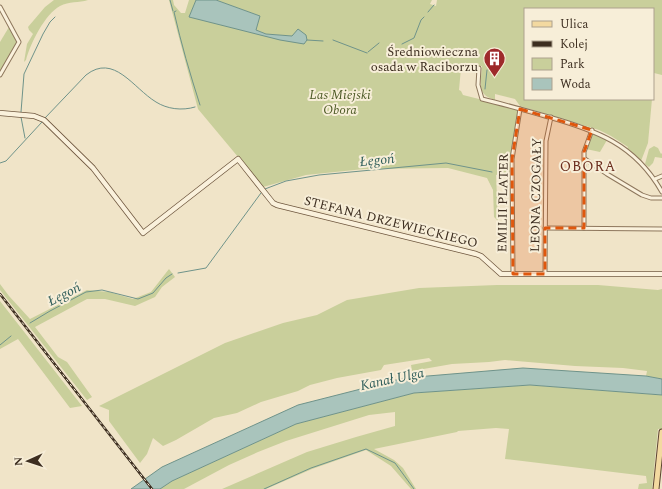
<svg xmlns="http://www.w3.org/2000/svg" width="662" height="489" font-family="Spectral,serif">
	<rect width="100%" height="100%" fill="#f0e4c8"/>
	<!-- green -->
	<g fill="#c9cf9b">
		<path d="M54,0H88C79,3 69,1 60,6C45,14 30,44 26,60L24,62L27,44L33,34L29,30L28,27L45,7Z"/>
		<path d="M169,0H173L174,5L181,13H185L189,0H196L189,17L290,41L298,29L292,36L266,34L256,30L260,16L216,0H432L430,4L436,6L437,0H662V75L654,73L653,84V9H525V99H652L648,143L641,161L627,149L628,147L611,136L599,130L520,106L515,99L495,94V100C476,95 481,83 482,66H479L461,68L459,90L461,91L463,95L519,109L511,171L496,175L498,221L494,217L493,190L487,178L448,168L364,169L306,175L263,187L198,109Z"/>
		<polygon points="9,27 17,43 0,72 0,42"/>
		<polygon points="593,133 607,140 600,152 586,149 591,135"/>
		<polygon points="654,146 658,148 661,154 662,153 662,158 655,157 653,163 649,167 645,164 649,149"/>
		<polygon points="169,269 175,277 162,287 155,297 135,306 105,299 87,299 35,327 58,357 67,362 92,397 87,400 0,290 0,284 9,296 30,319 87,290 109,292 133,299 151,292"/>
		<polygon points="497,285 598,285 658,290 662,289 662,379 646,376 647,371 623,368 575,366 505,360 489,362 452,364 412,371 411,365 432,361 429,358 384,365 381,370 337,378 310,385 298,391 261,402 237,413 214,418 176,440 163,446 153,438 147,454 140,463 109,421 109,410 99,406 225,343 283,323 317,315 347,300 419,288"/>
		<polygon points="0,301 82,406 70,408 18,339 0,349"/>
		<polygon points="530,385 662,395 662,429 658,429 652,489 638,489 639,484 647,483 646,476 505,459 509,429 496,428 458,431 457,432 374,449 394,460 403,468 416,489 411,489 391,466 366,450 312,469 266,489 222,489 307,452 356,437 395,426 395,412 369,415 286,441 258,452 229,465 184,489 160,489 172,481 296,424 414,393"/>
	</g>
	<!-- water -->
	<g fill="#a9c4bc" stroke="#6f938a">
		<polygon points="196,0 216,0 260,16 256,30 266,34 292,36 298,29 306,35 307,40 304,44 280,40 189,17"/>
		<polygon points="523,368 646,376 662,379 662,395 530,385 414,393 296,424 172,481 160,489 131,489 162,467 298,405 404,378"/>
	</g>
	<g fill="none" stroke-linecap="round" stroke-linejoin="round">
		<!-- stream -->
		<g stroke="#6f938a" stroke-width="1">
			<polyline points="170,0 173,11"/>
			<path d="M176,11L174,12C181,43 190,74 200,105"/>
			<polyline points="428,12 434,5"/>
			<polyline points="307,40 323,41"/>
			<polyline points="333,40 367,53"/>
			<polyline points="402,44 414,38 421,20 424,17"/>
			<polyline points="368,52 379,43"/>
			<polyline points="485,89 487,70"/>
			<polyline points="21,112 24,74 43,34 50,22 55,17"/>
			<polyline points="21,117 25,138"/>
			<path d="M45,118L86,75C114,53 133,88 156,102C167,109 182,111 195,107"/>
			<polyline points="0,163 6,161 42,122"/>
			<polyline points="265,189 286,181 319,175 446,163 492,172"/>
			<polyline points="178,273 206,268 261,193"/>
			<polyline points="30,323 50,311 86,292 102,290 138,299 153,293 166,278 172,274"/>
			<polyline points="0,345 11,336"/>
			<polyline points="264,489 311,468 366,449 395,463 414,489"/>
		</g>
		<defs>
			<g id="street">
				<polyline points="0,7 19,42 0,75"/>
				<path d="M479,68L478,85L482,99C503,104 524,110 545,116C596,130 635,144 662,192"/>
				<polyline points="585,159 607,174 642,195 651,198 662,198"/>
				<polyline points="655,179 662,176"/>
				<polyline points="545,228 662,229"/>
				<polyline points="584,228 584,152 592,130"/>
				<polyline points="513,274 512,159 520,109"/>
				<polyline points="545,274 546,141 551,117"/>
			</g>
			<polyline id="secondary" points="0,113 34,116 44,120 93,168 143,233 238,159 273,203 277,205 476,254 481,256 501,274 662,274"/>
			<polyline id="primary" points="656,489 662,432"/>
		</defs>
		<!-- street casing -->
		<use href="#street" stroke="#8d765c" stroke-width="5"/>
		<!-- secondary casing -->
		<use href="#secondary" stroke="#6f573f" stroke-width="6"/>
		<!-- primary casing -->
		<use href="#primary" stroke="#5b4430" stroke-width="7"/>
		<!-- street -->
		<use href="#street" stroke="#faf1dc" stroke-width="3"/>
		<!-- secondary -->
		<use href="#secondary" stroke="#faf1dc" stroke-width="4.5"/>
		<!-- primary -->
		<use href="#primary" stroke="#f3d9a0" stroke-width="5"/>
		<defs>
			<polyline id="rail" points="0,294 152,489"/>
		</defs>
		<!-- rail casing -->
		<use href="#rail" stroke="#3d2e20" stroke-width="2.5"/>
		<!-- rail -->
		<use href="#rail" stroke="#f7eed8" stroke-width="1" stroke-dasharray="3" stroke-linecap="butt"/>
	</g>
	<!-- marked area -->
	<path fill="#df570d" fill-opacity="0.2" stroke="#df570d" stroke-width="3" stroke-dasharray="8 5" stroke-linejoin="round" d="M520,109L592,130L584,152V228H545V274H513L512,159Z"/>
	<!-- icons -->
	<defs>
		<symbol id="building-pin" viewBox="-11 -11 22 30"><path d="M0 17L-7.5 6A9.5 9.5 0 1 1 7.5 6Z" fill="#9e2a2b" stroke="#f7eed8"/><path d="M-4-6H4V6H1V3H-1V6H-4ZM-2.5-4.3h1.7v1.8h-1.7ZM.8-4.3h1.7v1.8H.8ZM-2.5-1h1.7V.8h-1.7ZM.8-1h1.7V.8H.8Z" fill="#fff"/></symbol>
	</defs>
	<g fill-rule="evenodd">
		<use href="#building-pin" x="482" y="46" width="25" height="34"/>
	</g>
	<g text-anchor="middle" dominant-baseline="central" stroke-width="4" stroke-linejoin="round" paint-order="stroke">
		<!-- poi labels -->
		<g font-size="13" fill="#3d2e20" stroke="#f7eed8" text-anchor="end">
			<text x="478" y="52">Średniowieczna<tspan x="478" dy="15">osada w Raciborzu</tspan></text>
		</g>
		<!-- park labels -->
		<g font-size="13" font-style="italic" fill="#4d5a26" stroke="#f7eed8">
			<text x="340" y="95">Las Miejski<tspan x="340" dy="15">Obora</tspan></text>
		</g>
		<!-- street labels -->
		<g font-size="13" fill="#3d2e20" stroke="#f7eed8">
			<text transform="translate(536 195) rotate(-89)">LEONA CZOGAŁY</text>
			<text transform="translate(503 203) rotate(-89)">EMILII PLATER</text>
			<text transform="translate(391 222) rotate(14)">STEFANA DRZEWIECKIEGO</text>
		</g>
		<!-- water labels -->
		<g font-size="14" font-style="italic" fill="#2f5d5a" stroke="#f7eed8">
			<text transform="translate(377 160) rotate(-6)">Łęgoń</text>
			<text transform="translate(64 294) rotate(-27)">Łęgoń</text>
			<text transform="translate(392 379) rotate(-12)">Kanał Ulga</text>
		</g>
		<!-- neighbourhood labels -->
		<g font-size="14" letter-spacing="1" fill="#6b2e1e" stroke="#f7eed8">
			<text x="588" y="166">OBORA</text>
		</g>
	</g>
	<!-- legend -->
	<rect x="524" y="8" width="130" height="92" fill="#f7eed8" stroke="#ada18e"/>
	<rect x="532" y="21" width="20" height="6" fill="#f3d9a0" stroke="#ada18e"/>
	<text x="560" y="28" font-size="12" fill="#3d2e20">Ulica</text>
	<rect x="532" y="41" width="20" height="6" fill="#3d2e20" stroke="#ada18e"/>
	<text x="560" y="48" font-size="12" fill="#3d2e20">Kolej</text>
	<rect x="532" y="58" width="20" height="12" fill="#c9cf9b" stroke="#ada18e"/>
	<text x="560" y="68" font-size="12" fill="#3d2e20">Park</text>
	<rect x="532" y="78" width="20" height="12" fill="#a9c4bc" stroke="#ada18e"/>
	<text x="560" y="88" font-size="12" fill="#3d2e20">Woda</text>
	<!-- north arrow -->
	<g transform="translate(28 461) rotate(267)" stroke="#f7eed8" stroke-width="3" paint-order="stroke">
	<path d="M0-3L7 15L0 10L-7 15Z" fill="#3d2e20"/>
	<text y="-6" font-size="11" font-weight="bold" text-anchor="middle" fill="#3d2e20">N</text>
	</g>
</svg>
